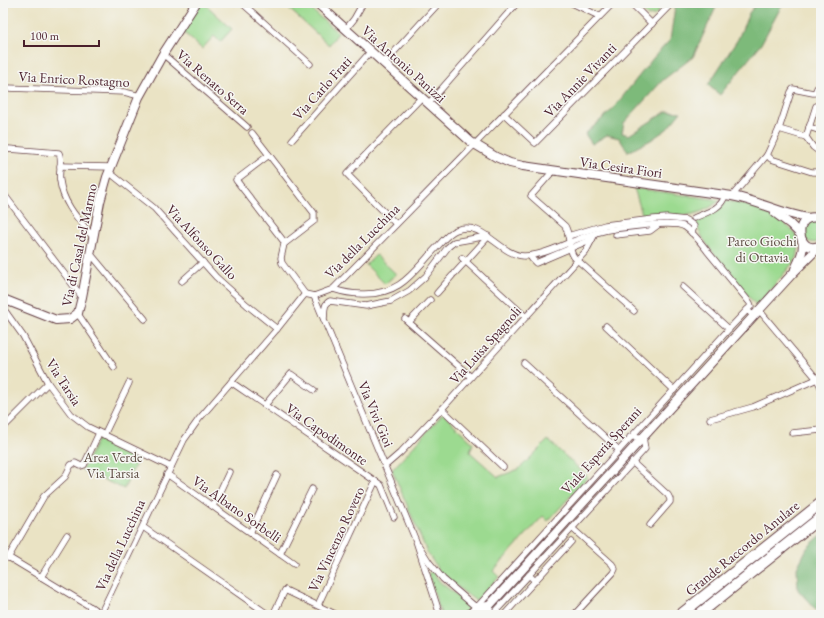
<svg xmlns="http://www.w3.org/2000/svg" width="824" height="618" font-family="'EB Garamond',serif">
	<rect width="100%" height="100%" fill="#f6f6f2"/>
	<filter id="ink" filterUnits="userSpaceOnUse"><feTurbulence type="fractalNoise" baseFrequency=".025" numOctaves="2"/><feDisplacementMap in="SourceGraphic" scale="8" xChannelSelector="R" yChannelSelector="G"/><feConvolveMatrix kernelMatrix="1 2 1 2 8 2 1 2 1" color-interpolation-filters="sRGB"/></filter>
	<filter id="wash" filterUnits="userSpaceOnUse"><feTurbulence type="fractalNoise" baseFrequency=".012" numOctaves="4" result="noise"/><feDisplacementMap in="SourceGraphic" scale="16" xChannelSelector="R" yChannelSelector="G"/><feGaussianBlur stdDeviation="0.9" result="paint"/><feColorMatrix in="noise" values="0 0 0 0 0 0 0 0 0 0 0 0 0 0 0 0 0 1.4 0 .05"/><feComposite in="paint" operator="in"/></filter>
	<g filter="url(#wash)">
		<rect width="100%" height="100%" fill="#eae3c4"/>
		<!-- green -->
		<g fill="#9cda90" stroke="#737c5e">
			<polygon points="200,3 204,3 232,29 220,42 214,36 202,49 182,31"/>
			<polygon points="290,3 304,3 338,33 329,45 287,7"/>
			<polygon points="634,3 661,3 662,7 655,15 648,16"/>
			<path d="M634,188L720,200C696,221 673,215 643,217Z"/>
			<path d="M727,201C738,203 749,205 760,209C771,213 794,228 798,239C800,245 798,252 797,258L757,306C747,295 692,232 697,222C701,213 719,209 727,201Z"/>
			<path d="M813,221L821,223V240C816,244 811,243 806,240L803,230L806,223Z"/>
			<polygon points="376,255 396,274 385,284 366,265"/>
			<polygon points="443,414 473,443 470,452 498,477 519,469 548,440 588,477 548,521 543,516 493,571 499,577 476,601 444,577 439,571 427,552 392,470"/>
			<polygon points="98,439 138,459 124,489 82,470"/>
			<polygon points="432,571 440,582 470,606 463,615 443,615 441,614 428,574"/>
		</g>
		<!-- forest -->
		<g fill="#7dba7a" stroke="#646c52">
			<polygon points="679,3 718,3 693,57 663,80 624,123 622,133 629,135 667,111 681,112 667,129 651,140 628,152 619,138 607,135 592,144 585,134 612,110 654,57 670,40 675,7"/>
			<polygon points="757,3 785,3 780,9 761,44 720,95 708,85 738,39 749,13"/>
			<polygon points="821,535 821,615 798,590 797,568 807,548"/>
		</g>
	</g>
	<g filter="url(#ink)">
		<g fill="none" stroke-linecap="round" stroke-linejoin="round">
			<defs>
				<g id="street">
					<polyline points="242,3 310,64"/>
					<polyline points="572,3 599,16"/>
					<polyline points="631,3 652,24"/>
					<polyline points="346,29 354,19 363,3"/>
					<polyline points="163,54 247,127"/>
					<polyline points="384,63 439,3"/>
					<polyline points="7,88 124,92 140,96"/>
					<polyline points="429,103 517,3"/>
					<polyline points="504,114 535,143 672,3"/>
					<polyline points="809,127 821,131"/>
					<polyline points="779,129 806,137 816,106"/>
					<polyline points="252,133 314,213 314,221 284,244 281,258 282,263 305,294 314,296 333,289 613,3"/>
					<polyline points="806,137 813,147 821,153"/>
					<polyline points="292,140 371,51"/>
					<path d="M3,151L9,149L59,153C63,161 58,172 60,181C63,204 79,220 93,237"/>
					<polyline points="269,155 236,180 285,243"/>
					<polyline points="767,155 771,159 812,172 821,172"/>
					<polyline points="60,166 111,167"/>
					<path d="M553,171L531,196L565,226C571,236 567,247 574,257L634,311"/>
					<polyline points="109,172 154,208 216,277 247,305 277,329"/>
					<polyline points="3,193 82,297"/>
					<polyline points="732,196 767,155 779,129 791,92 793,89 813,93 815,93 817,88"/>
					<path d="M694,218C705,213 722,209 725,195"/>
					<polyline points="396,224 347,174 422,97"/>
					<polyline points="616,235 650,231 658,225"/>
					<polyline points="568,236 605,225 654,219 667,218 686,220 694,226 692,233"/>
					<polyline points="90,253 145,319"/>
					<polyline points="530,256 532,259 536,263 592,239"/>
					<polyline points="462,258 526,317"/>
					<polyline points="455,273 488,237"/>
					<polyline points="182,281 203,262"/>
					<polyline points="683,287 729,329"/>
					<path d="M333,289C342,292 352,294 362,294C401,295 412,273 436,248C442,242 448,233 456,230C483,219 499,255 524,256C543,256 563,244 581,238C590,235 598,232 607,230C621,228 674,220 685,227C694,233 701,243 708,252C722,269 736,286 750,303L751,306L747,310"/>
					<polyline points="437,293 452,276"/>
					<polyline points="314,296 416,541 440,615"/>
					<polyline points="3,308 23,336 48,383 71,414 88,427 171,467"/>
					<polyline points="759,310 817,379 821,387"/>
					<polyline points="78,314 114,367"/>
					<path d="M324,319C325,312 323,304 330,301L366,306L391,301L409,291L426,276L448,247L454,242L488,236"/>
					<polyline points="405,319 471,377"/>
					<polyline points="409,322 430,300"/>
					<polyline points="606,326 674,390"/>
					<polyline points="524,363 619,450"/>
					<polyline points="231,382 381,485 394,517"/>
					<polyline points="265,405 291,374 314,390"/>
					<polyline points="442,409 503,467"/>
					<polyline points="710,419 753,407 817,379"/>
					<polyline points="3,428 48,383"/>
					<polyline points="792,433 821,430"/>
					<polyline points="104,435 129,383"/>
					<polyline points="632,462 668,495 670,499 670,502 650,525"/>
					<polyline points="385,466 400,453 442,409 586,251 595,234"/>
					<polyline points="167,474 294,564"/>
					<polyline points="213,506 229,472"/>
					<polyline points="143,527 269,615"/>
					<polyline points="572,528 612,564 615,569 613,573 574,615"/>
					<polyline points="250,533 277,475"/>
					<polyline points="419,546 429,562 443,579 485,615"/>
					<polyline points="3,554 104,615"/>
					<polyline points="280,554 312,489"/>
					<polyline points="8,558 44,496 65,477 71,465 75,463 81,466 84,465 99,433"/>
					<polyline points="529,575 535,581 571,542"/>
					<polyline points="41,577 67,535"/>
					<polyline points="318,605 375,482"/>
					<polyline points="477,607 729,329 747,310 754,316"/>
					<polyline points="101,613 184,440 199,419 277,329 305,294"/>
					<polyline points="87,615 91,607"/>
					<polyline points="273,615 285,590 337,615"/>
					<polyline points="491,615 495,612 645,449 643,437 630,437"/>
					<polyline points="504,615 535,581"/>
				</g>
				<g id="secondary">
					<path d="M317,3L471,142L496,157L510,163L523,166L732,196C759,201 781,214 809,218"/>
					<polyline points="775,213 790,224 800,234"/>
					<path d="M821,219C792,208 795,258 821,245"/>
					<path d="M795,269C799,260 805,250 802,240"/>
					<polyline points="3,299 56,320 70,319 78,313 82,297 100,202 107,177 139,97 163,54 196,3"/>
					<polyline points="469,615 477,607 489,606"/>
					<polyline points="488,615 489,606 511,582 793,273 821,245"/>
				</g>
				<g id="highway">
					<polyline points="680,615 821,503"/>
					<polyline points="698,615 821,517"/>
				</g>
			</defs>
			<!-- street casing -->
			<use href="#street" stroke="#623c42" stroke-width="7"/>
			<!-- secondary casing -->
			<use href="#secondary" stroke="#623c42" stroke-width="10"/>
			<!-- highway casing -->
			<use href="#highway" stroke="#623c42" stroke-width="12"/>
			<!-- street -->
			<use href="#street" stroke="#fff" stroke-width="5.5"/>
			<!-- secondary -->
			<use href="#secondary" stroke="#fff" stroke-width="8"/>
			<!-- highway -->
			<use href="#highway" stroke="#fff" stroke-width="10"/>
		</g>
	</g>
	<g text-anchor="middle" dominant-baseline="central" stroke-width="3" stroke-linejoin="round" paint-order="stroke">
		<!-- street labels -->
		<g font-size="14" fill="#4a1f2b" stroke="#f6f6f2">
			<text transform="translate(404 64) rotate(42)">Via Antonio Panizzi</text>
			<text transform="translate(74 79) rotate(3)">Via Enrico Rostagno</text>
			<text transform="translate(580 80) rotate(-46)">Via Annie Vivanti</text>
			<text transform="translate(213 82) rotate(41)">Via Renato Serra</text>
			<text transform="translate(322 88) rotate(-48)">Via Carlo Frati</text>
			<text transform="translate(621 167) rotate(8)">Via Cesira Fiori</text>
			<text transform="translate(362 241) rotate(-45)">Via della Lucchina</text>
			<text transform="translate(202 242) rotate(47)">Via Alfonso Gallo</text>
			<text transform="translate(79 245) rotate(-78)">Via di Casal del Marmo</text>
			<text transform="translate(485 345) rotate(-48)">Via Luisa Spagnoli</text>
			<text transform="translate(64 382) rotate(57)">Via Tarsia</text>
			<text transform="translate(376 414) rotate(67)">Via Vivi Gioi</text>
			<text transform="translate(327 434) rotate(35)">Via Capodimonte</text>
			<text transform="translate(601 450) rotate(-48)">Viale Esperia Sperani</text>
			<text transform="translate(237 509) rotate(35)">Via Albano Sorbelli</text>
			<text transform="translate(336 539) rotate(-65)">Via Vincenzo Rovero</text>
			<text transform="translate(120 545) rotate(-65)">Via della Lucchina</text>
			<text transform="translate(742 548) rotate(-39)">Grande Raccordo Anulare</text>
		</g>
		<!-- park labels -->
		<g font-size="14" fill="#5e4e44" stroke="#f6f6f2">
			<text x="762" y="241">Parco Giochi<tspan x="762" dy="16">di Ottavia</tspan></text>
			<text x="113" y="457">Area Verde<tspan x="113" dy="16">Via Tarsia</tspan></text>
		</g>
	</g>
	<!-- margin -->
	<rect width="824" height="618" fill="none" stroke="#f6f6f2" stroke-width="16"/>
	<!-- scale -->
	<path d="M24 40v6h75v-6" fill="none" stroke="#4a1f2b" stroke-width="2"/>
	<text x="30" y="40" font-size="12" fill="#4a1f2b" stroke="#f6f6f2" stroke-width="3" paint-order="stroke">100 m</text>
</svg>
